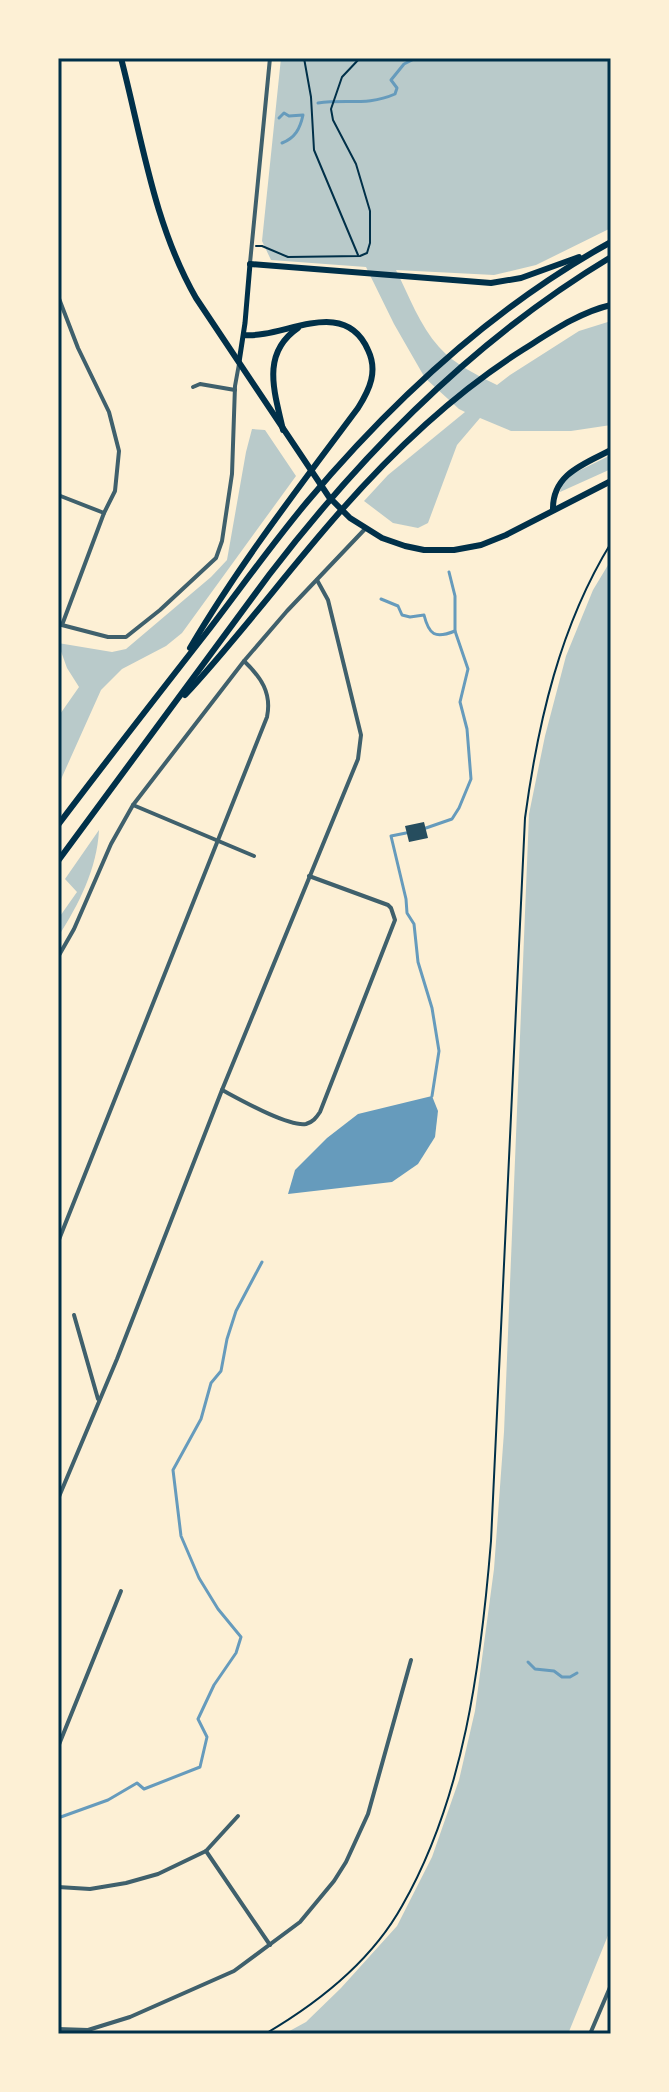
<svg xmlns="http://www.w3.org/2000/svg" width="669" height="2092" font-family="'Fira Sans',sans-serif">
	<rect width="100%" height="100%" fill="#fdf0d5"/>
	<!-- green -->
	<g fill="#b9caca">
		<path d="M281,58H611V228L536,265L494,275L396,270C409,296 420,326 439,347C455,365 477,375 497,385L510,375L579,331L611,321V425L571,431H511L480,418L457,445L428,523L418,528L393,523L364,501L388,475L465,412L459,409L425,378L394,324L366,267L271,260L262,241Z"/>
		<polygon points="252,429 265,430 296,476 182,633 166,646 122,669 101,690 58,786 58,717 79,687 67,668 58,643 112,652 126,649 211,577 227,560 246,452"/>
		<polygon points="611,455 611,469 560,492 563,481 568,476"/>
		<polygon points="611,560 611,1928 568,2034 284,2034 306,2022 341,1988 397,1926 432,1857 459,1780 475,1711 494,1569 504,1432 529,814 545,736 566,656 593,590"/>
		<path d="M99,830C97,869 79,904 58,937V919L77,892L65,879Z"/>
	</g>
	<!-- water -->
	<polygon fill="#669bbc" points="432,1096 438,1111 435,1137 418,1164 392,1182 288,1194 295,1170 327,1138 358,1114"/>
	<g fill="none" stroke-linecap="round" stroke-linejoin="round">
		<!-- stream -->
		<g stroke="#669bbc" stroke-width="3">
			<path d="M318,103C346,99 368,106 395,94L397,88L391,80L404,64L416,58"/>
			<path d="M279,118L284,113L289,116L303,115C300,129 295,138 282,143"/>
			<path d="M381,599L398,606L402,615L410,617L424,615C429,635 435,639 455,631"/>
			<polyline points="426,828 452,819 459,808 471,779 467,729 460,702 468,669 455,631 455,596 449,572"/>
			<polyline points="406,833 391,836 406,899 407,913 414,924 418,962 432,1008 439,1051 432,1096"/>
			<polyline points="528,1662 535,1669 554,1671 562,1677 570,1677 577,1673"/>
			<polyline points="58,1818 108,1800 137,1783 144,1789 200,1767 207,1737 198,1719 214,1685 236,1653 241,1637 218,1609 199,1578 181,1536 173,1470 201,1419 211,1383 221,1371 227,1339 236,1311 262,1262"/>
		</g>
	</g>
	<!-- building -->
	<polygon fill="#264d5e" points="424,822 428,838 409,842 405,826"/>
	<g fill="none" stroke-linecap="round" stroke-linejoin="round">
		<!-- path -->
		<g stroke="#003049" stroke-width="2">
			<polyline points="304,58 311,97 314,150 358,255"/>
			<polyline points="256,246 262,246 288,257 360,256 367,253 370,243 370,211 356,164 333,120 331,109 342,77 360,58"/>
			<path d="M265,2034C318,2003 372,1960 402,1906C464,1798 481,1664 491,1541L525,818C538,722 560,626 611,543"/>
		</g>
		<!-- minor -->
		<g stroke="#3f606c" stroke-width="4">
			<polyline points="58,296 78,348 109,412 119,451 115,491 104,513 62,625"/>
			<polyline points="193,387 200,384 235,390"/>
			<polyline points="58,495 104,513"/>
			<polyline points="133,805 254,856"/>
			<path d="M222,1090C239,1099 288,1127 306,1124C313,1122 316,1118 320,1112L395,920L391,908L388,905L309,876"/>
			<path d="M58,1242L267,717C272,693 261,677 244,661"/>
			<polyline points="74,1315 98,1399"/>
			<polyline points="58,1499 117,1359 222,1090 358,759 361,735 328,600 317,580"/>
			<polyline points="58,1747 121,1591"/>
			<polyline points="206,1851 270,1945"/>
			<polyline points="58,1887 90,1889 126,1883 158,1874 206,1851 238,1816"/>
			<polyline points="58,2029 88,2030 130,2017 234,1971 300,1922 334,1881 346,1862 368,1814 411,1660"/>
		</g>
		<!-- tertiary -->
		<g stroke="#3f606c" stroke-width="4">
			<polyline points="250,263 270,58"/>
			<polyline points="58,624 108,637 126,637 160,610 216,558 222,541 232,474 235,386 239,364"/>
			<polyline points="58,957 74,929 111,844 133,805 244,661 287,611 365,529"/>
			<polyline points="590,2034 611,1985"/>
		</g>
		<!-- secondary -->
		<polyline stroke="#003049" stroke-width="5" points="239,362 245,323 250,264"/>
		<!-- primary -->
		<path stroke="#003049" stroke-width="6" d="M121,58C142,139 154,225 196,298L329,497L350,518L382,538L405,546L424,550H454L481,545L506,535L611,481"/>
		<!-- motorway -->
		<g stroke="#003049" stroke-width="6">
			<polyline points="250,264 491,283 521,278 579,257"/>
			<path d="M283,430C275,393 260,354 298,328"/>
			<path d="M553,510C552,474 584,464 611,450"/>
			<path d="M190,648C240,563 300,486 358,408C370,389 378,371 368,350C344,295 283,339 244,335"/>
			<path d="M185,695C239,637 286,573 338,514C393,451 454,393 524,349C551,332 580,312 611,305"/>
			<path d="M58,825C107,760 157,696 207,632C240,589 272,544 307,502C392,401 495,306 611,242"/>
			<path d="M58,861L269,575C364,451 476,338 611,257"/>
		</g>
	</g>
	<!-- border -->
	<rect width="669" height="2092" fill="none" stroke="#fdf0d5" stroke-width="120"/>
	<rect x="60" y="60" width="549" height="1972" fill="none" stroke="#003049" stroke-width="3"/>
</svg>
